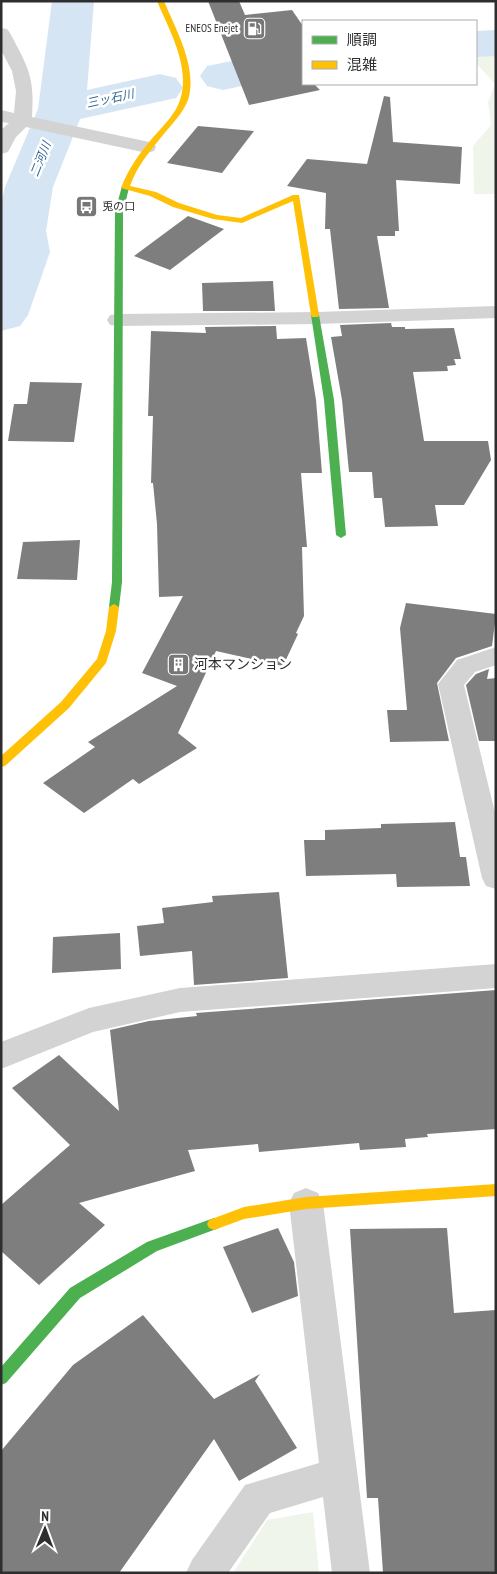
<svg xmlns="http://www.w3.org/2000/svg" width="497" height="1574" font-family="'PT Sans Narrow','Noto Sans JP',sans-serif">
	<rect width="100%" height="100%" fill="#fff"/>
	<!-- green -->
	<g fill="#eff5eb">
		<polygon points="476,56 496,56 496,194 474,194 473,146 491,125 488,102 495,84 477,64"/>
		<polygon points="313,1512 319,1573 233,1573 267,1520"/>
	</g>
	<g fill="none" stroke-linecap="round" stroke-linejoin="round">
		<!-- river -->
		<g fill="#d6e5f3" fill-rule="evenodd">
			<polygon points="52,1 94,1 87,90 160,74 176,78 183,88 176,98 80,119 53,187 46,231 50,252 28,315 20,326 1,331 1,204 5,187 38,109"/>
			<polygon points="496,30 496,56 476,57 476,31"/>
			<polygon points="303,47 303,73 223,90 207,86 200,76 207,66"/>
		</g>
	</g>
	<!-- building -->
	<g fill="#7e7e7e">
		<polygon points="208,1 239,1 245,15 292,10 303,26 303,84 314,84 320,90 249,105"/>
		<polygon points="384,96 390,97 393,142 462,147 460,184 396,180 399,231 395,231 395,236 377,236 389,308 339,309 330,229 325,229 326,193 287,186 307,159 367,164"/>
		<polygon points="198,126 254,131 222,173 167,163"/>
		<polygon points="188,216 224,229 170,270 134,256"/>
		<polygon points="273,281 275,311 203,311 202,283"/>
		<polygon points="391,323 392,327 405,327 405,329 454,328 461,359 454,359 456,365 447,366 448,371 413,372 424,441 488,441 491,460 464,505 435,505 438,526 385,527 382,498 374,498 372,472 349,472 342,400 331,337 342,336 340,325"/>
		<polygon points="276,326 277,339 306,338 316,400 322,473 301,473 307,547 302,547 304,616 296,633 298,634 283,666 216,651 178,733 197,748 139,784 133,779 84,813 43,783 95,747 88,742 177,686 142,673 183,596 159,597 157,524 153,483 151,483 153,416 148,416 151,331 206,333 205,327"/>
		<polygon points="30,382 82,383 74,442 8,441 14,404 27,404"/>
		<polygon points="80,540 77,580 17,579 23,542"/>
		<polygon points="406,603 496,614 492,646 456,658 437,683 449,741 390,742 387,710 407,710 400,628"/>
		<polygon points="489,669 487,679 496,678 496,741 479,741 466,685 476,674"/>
		<polygon points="455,822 460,857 466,857 470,886 397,887 396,874 306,876 304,840 325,840 325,830 381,828 381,824"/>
		<polygon points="279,892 288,978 194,985 192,951 140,956 137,926 164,923 162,908 213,902 212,896"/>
		<polygon points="120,933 121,969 52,973 53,937"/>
		<polygon points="496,990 496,1129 427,1134 428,1137 405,1139 406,1147 360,1150 359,1143 259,1152 258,1144 188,1150 195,1171 79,1203 105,1225 39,1285 1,1251 1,1205 70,1145 12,1088 59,1055 119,1111 110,1030 149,1021 197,1016 196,1013"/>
		<polygon points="278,1228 294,1262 298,1296 252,1313 223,1247"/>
		<polygon points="447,1228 454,1313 496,1310 496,1573 383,1573 378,1498 367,1498 350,1229"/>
		<polygon points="143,1315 214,1399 260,1374 255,1381 297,1448 239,1481 214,1439 119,1573 1,1573 1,1451 73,1365"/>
	</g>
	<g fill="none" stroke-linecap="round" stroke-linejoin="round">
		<!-- street -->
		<g fill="#d3d3d3" fill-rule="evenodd">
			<path d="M1,28L7,29L10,33C28,67 35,77 32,117L154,143L156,147L154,151L147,153L26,127L16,137L8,152L1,154V130L9,123L1,122V110L14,113L16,91L12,71L1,50Z"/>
			<polygon points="496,306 496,318 317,324 118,326 110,325 107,320 110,315 118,314 317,312"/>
			<polygon points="496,647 496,665 475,672 464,685 496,817 496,889 486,886 482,878 438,684 457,660"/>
			<polygon points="496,964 496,988 180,1012 93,1032 1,1069 1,1042 89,1008 180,988"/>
			<polygon points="306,1188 318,1193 323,1203 370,1573 332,1573 323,1497 270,1513 228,1573 186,1573 192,1560 245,1485 319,1463 289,1203 294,1193"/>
		</g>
		<!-- fast -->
		<g fill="#4caf50" fill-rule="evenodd">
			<polygon points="122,186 129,188 123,212 122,582 119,607 114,610 109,607 112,582 115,212"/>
			<polygon points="315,312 319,315 334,400 346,535 341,538 336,535 324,400 311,315"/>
			<polygon points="214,1218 219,1220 221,1224 219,1228 157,1251 80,1298 6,1383 1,1385 1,1367 70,1288 147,1242"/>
		</g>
		<!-- slow -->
		<g fill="#ffc107" fill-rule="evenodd">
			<path d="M157,1H164C176,30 198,68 188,100C183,113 172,124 163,135C150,151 137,166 130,186L156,192L179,203L217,215L241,218L293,195H299L319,315L318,317H312L311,315L293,201L242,223L213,219L173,207L150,196L121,188C129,167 141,151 156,134C165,124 176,113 180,100C191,67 169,30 157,1Z"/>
			<polygon points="114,604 119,607 116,631 106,663 69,708 5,766 1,767 1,756 61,702 97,659 106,631 109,607"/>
			<polygon points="496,1184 496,1196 306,1209 244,1219 214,1230 209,1228 207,1224 209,1220 244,1207 306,1197"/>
		</g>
	</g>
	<!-- icons -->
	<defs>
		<symbol id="fuel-square" viewBox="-11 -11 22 22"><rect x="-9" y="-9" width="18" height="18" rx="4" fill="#777" stroke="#fff"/><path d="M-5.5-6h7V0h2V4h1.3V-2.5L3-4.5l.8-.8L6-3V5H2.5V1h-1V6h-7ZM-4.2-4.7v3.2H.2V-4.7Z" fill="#fff"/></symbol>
		<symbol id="bus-square" viewBox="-11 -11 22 22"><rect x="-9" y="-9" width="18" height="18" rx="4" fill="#777" stroke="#fff"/><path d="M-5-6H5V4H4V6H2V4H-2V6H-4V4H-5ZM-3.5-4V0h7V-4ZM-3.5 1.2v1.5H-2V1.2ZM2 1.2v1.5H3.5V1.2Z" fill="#fff"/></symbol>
		<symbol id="building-square" viewBox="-11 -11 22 22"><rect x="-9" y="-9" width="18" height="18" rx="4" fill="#777" stroke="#fff"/><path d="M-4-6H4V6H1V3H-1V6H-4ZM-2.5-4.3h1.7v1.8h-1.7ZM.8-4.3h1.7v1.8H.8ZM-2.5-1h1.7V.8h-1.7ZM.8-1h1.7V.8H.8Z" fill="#fff"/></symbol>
	</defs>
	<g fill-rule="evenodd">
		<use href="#fuel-square" x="242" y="16" width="25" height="25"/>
		<use href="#bus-square" x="74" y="194" width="25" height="25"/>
		<use href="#building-square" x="166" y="652" width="25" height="25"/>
	</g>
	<g text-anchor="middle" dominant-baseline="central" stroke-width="5" stroke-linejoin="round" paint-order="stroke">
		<!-- far-poi labels -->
		<g font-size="11" fill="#2e2e2e" stroke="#fff" text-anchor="end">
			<text x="238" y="28">ENEOS Enejet</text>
			<text x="102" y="206" text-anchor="start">兎の口</text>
		</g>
		<!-- far-water labels -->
		<g font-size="12" font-style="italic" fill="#376695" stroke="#fff">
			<text transform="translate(110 98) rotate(-12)">三ッ石川</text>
			<text transform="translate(40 159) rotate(-68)">二河川</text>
		</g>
		<!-- poi labels -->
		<g font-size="14" fill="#2e2e2e" stroke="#fff" text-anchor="start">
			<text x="194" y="664">河本マンション</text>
		</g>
	</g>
	<!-- border -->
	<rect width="497" height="1574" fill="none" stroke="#2e2e2e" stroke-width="5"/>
	<!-- legend -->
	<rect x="302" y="20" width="175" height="65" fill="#ffffff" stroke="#ababab"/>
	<rect x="312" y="36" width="25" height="8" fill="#4caf50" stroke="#ababab"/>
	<text x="347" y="45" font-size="15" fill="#2e2e2e">順調</text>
	<rect x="312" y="61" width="25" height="8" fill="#ffc107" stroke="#ababab"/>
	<text x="347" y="70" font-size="15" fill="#2e2e2e">混雑</text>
	<!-- north arrow -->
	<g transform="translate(45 1529) rotate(1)" stroke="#ffffff" stroke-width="4" paint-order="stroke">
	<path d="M0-4L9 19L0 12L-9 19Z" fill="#2e2e2e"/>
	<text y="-8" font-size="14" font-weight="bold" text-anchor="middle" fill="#2e2e2e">N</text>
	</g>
</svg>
